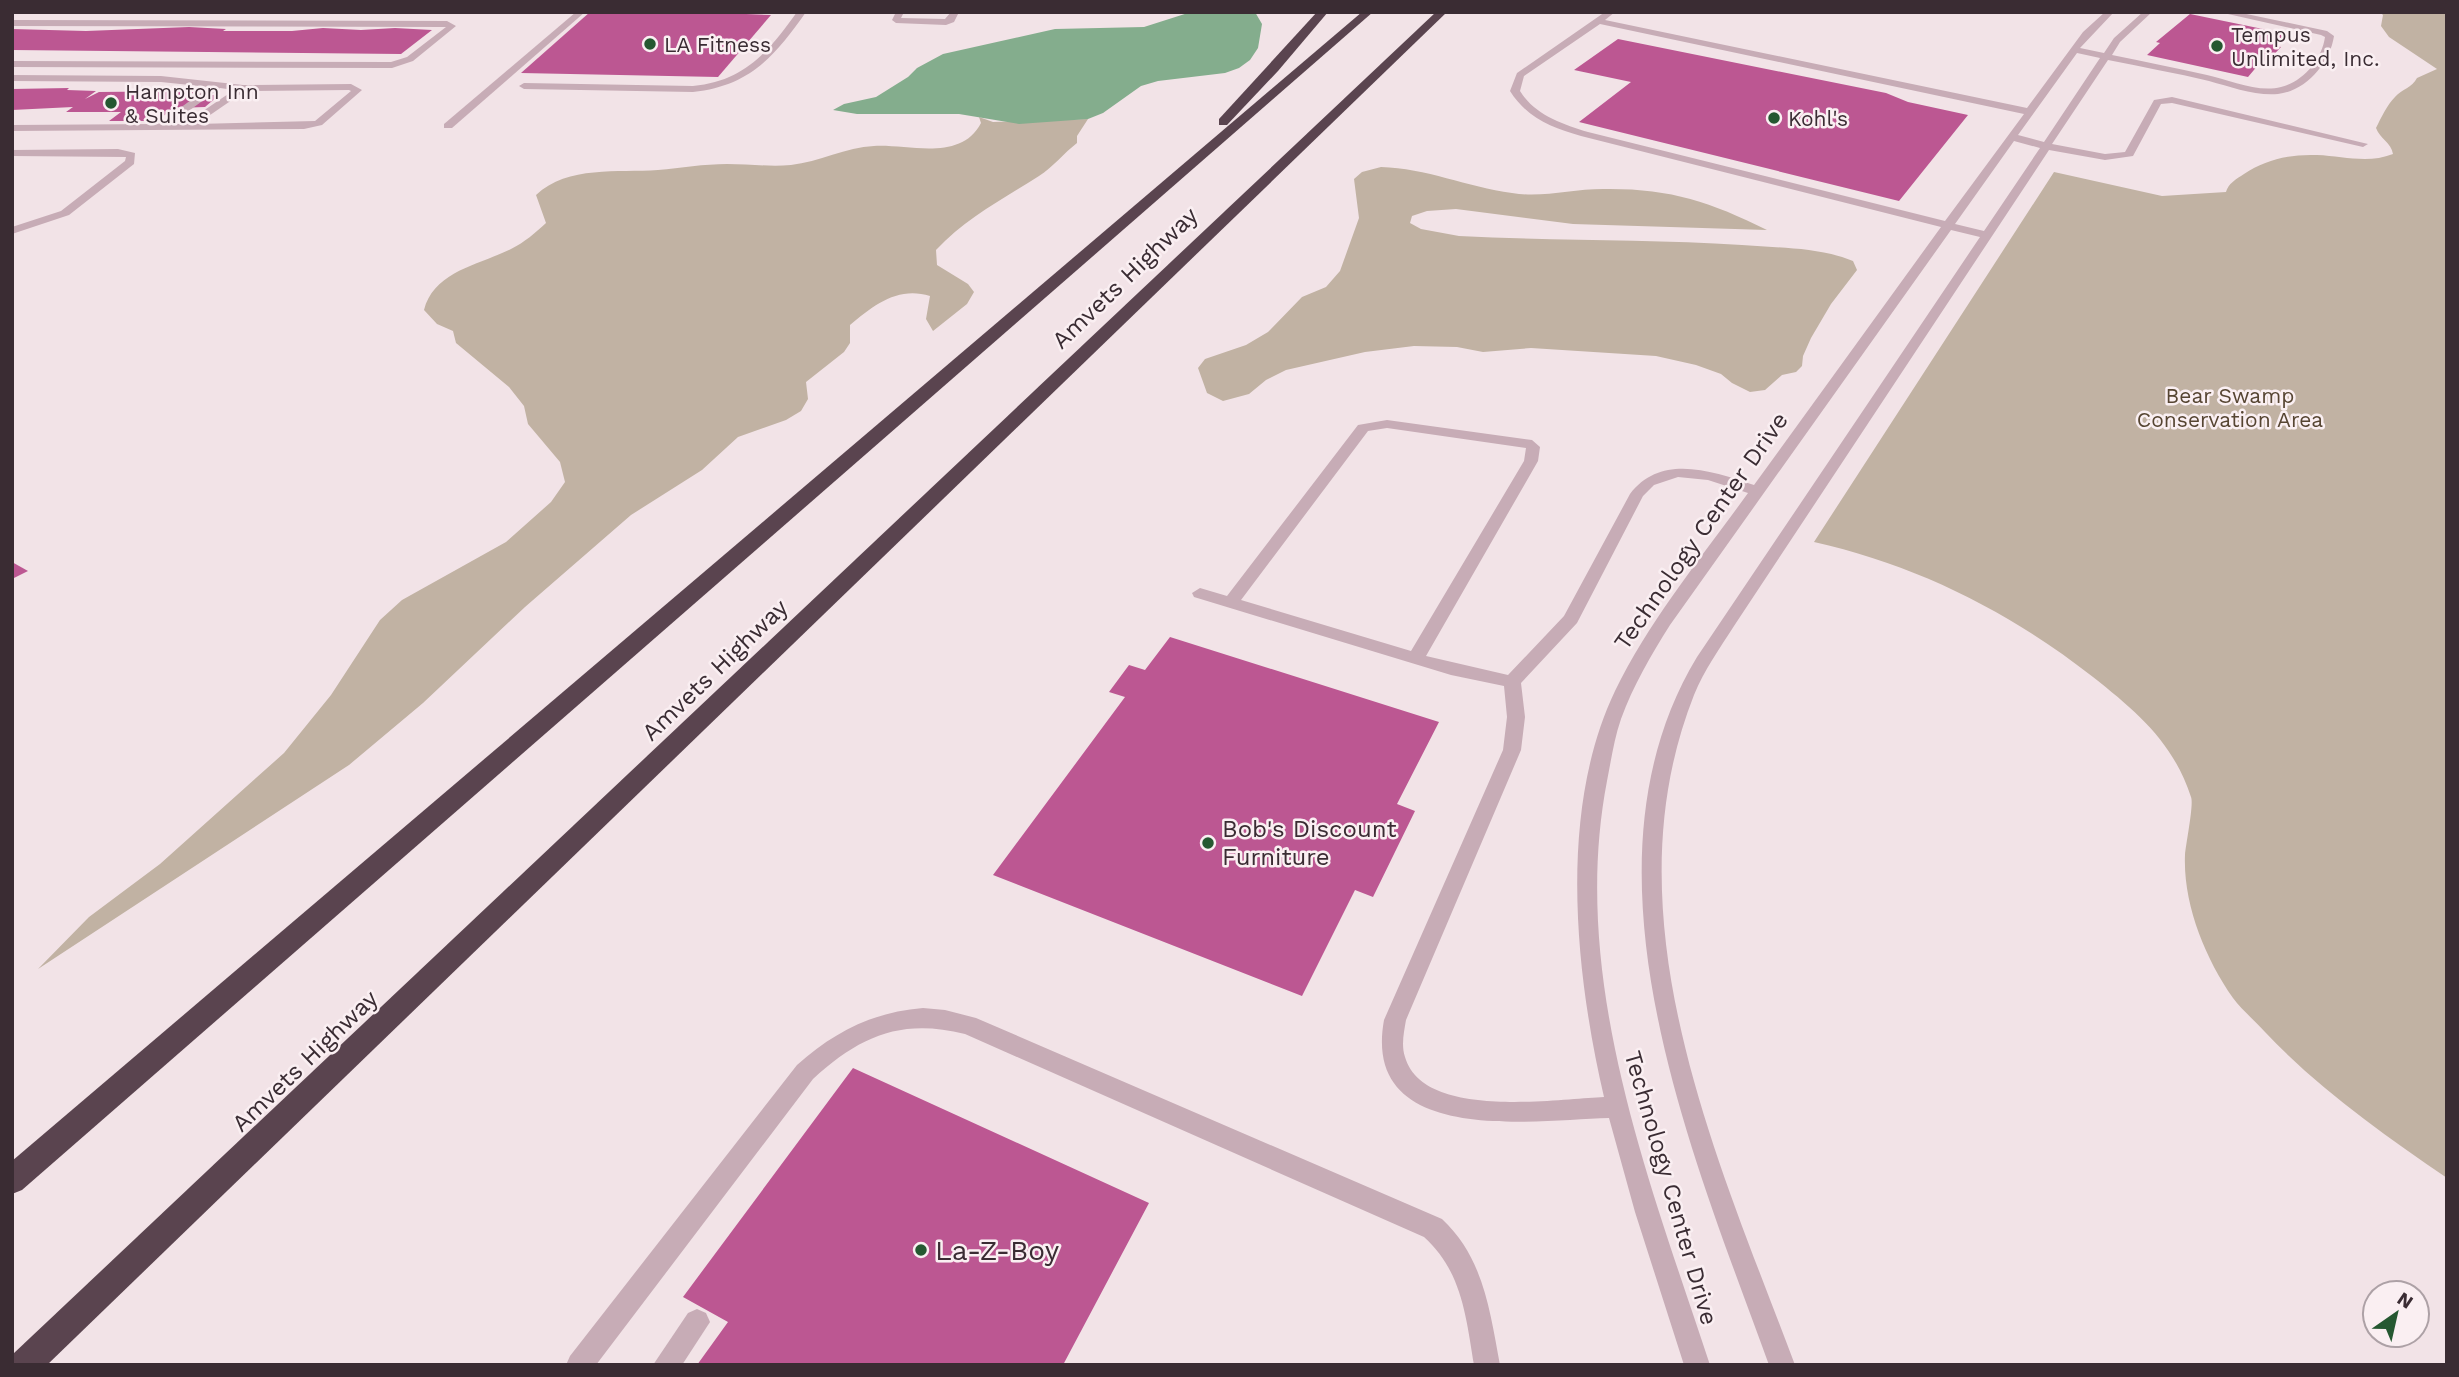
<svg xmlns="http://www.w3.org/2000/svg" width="2459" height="1377" font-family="'Work Sans',sans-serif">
	<rect width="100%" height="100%" fill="#f2e3e7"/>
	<!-- green -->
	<g fill="#c1b2a3">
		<path d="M2380,12H2447V1178C2382,1133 2320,1090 2265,1032C2255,1021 2242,1010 2233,998C2205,958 2183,904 2185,855C2186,843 2194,804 2191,797C2173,742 2137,712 2093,677C2010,612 1917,565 1814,542L2054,172L2162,196L2226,192C2228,184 2236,179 2244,174C2266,159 2291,154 2317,155C2343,156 2368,164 2393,154C2391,142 2380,139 2376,128C2381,118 2387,105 2395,97C2402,89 2412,88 2417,78L2437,69L2389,37L2381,26L2383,15Z"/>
		<path d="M979,117L993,122L1088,119L1077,136V143C1064,153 1053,167 1039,176C1003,199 966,218 936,250L937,265L968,284L974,292L967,304L933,331L926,319L930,296C898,286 874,305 850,325V343L844,352L806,382L808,399L801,411L786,420L738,437L702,470L631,515L525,607L423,703L349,765L38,969L89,917L160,864L284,753L331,695L380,620L402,600L506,542L551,502L565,482L560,462L528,424L524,406L509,387L456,343L453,331L437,324L424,310C434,271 479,265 511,249C525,242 535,233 546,223L536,195C568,165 618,173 658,170C681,168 704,164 727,164C749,164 770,167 791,165C819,162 846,147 874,146C909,144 961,162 981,123Z"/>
		<path d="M1381,167C1426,168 1467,187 1512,193C1542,198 1572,189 1603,189C1668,188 1709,201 1767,230L1573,224L1456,209L1427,211L1412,216L1410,223L1421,229L1459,236C1553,241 1648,239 1742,245C1779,248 1819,247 1853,261L1857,270L1831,304L1811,338L1803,356L1802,366L1796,372L1782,375L1765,390L1750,392L1732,383L1721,374L1696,365L1656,356L1531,348L1483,352L1457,347L1414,346L1365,352L1286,370L1266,380L1249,394L1223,401L1207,393L1198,368L1205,359L1246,345L1268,332L1302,297L1326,287L1340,271L1359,218L1354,179L1362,172Z"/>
	</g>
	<!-- water -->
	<polygon fill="#84ad8d" points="1191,12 1255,12 1262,24 1258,48 1250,60 1239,68 1225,73 1158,81 1141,86 1103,113 1088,119 1019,124 959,114 857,114 833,110 844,104 876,97 908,77 917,68 943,54 1055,29 1144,27"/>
	<!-- building -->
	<g fill="#bc5792">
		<polygon points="590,12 699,12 771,15 718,77 521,73"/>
		<polygon points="2190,14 2287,34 2276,46 2281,47 2264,65 2259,64 2248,77 2147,55 2160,43 2156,42"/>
		<polygon points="189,27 226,29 223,31 292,31 323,28 361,30 395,28 432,30 401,54 12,50 12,29 86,31"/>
		<polygon points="1618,39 1886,93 1908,102 1968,115 1899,201 1579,122 1631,82 1574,70"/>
		<polygon points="69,88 67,90 96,91 85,99 99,92 196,91 190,95 219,95 205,107 175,108 156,121 109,121 121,112 66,112 73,107 12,110 12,89"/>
		<polygon points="12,562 28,571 12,579"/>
		<polygon points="1170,637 1439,722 1397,804 1415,811 1373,897 1355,890 1302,996 993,875 1125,697 1109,692 1129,665 1145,670"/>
		<polygon points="853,1068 1149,1203 1063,1365 697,1365 728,1322 683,1297"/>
	</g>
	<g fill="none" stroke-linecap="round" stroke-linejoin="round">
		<!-- path -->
		<polyline stroke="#b699a5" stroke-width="2.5" stroke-dasharray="2 2" stroke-linecap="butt" points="482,12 502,12"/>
		<!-- minor -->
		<g fill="#c7acb6" fill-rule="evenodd">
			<polygon points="576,12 585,12 452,128 444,128 444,124"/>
			<path d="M797,12H806C775,56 750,86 693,92L524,89L519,86L524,83L693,86C745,81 769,51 797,12Z"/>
			<polygon points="896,12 904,12 901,18 945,19 951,12 959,12 954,22 946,25 896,23 892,20"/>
			<path d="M1605,12H1615L1605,20L2027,108L2083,32L2105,12H2114L2080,48L2104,53L2114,38L2143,12H2152L2120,42L2112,55C2143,61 2175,68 2207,75C2229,80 2258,93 2281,87C2303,82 2322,59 2325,37L2321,35L2219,12H2237L2327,31L2334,36C2330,63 2306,91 2278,94C2255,96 2231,87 2209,81C2176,73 2142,67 2108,60L2052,144L2105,154L2125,152L2154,100L2172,97L2368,144L2363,147L2172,103L2161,104L2133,156L2105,160L2049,150L1734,626C1720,648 1704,670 1694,695C1606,917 1717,1157 1795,1365H1769C1693,1155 1569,869 1697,657L1980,237L1951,230L1670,625C1651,655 1633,686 1621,719C1614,739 1611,761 1607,781C1569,979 1649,1180 1710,1365H1684L1635,1212L1609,1118C1534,1120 1361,1147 1384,1020L1503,750L1507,717L1504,686L1451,675L1194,597L1192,593L1200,588L1227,596L1358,425L1387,420L1532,440L1540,447L1538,461L1426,656L1508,675L1564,616L1630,494C1661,453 1712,471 1754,485L1941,227L1581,136C1552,128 1527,118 1510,91L1517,73ZM1600,24L2024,114L1945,221L1588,132C1562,124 1535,115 1520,91L1524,76ZM2077,53L2100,58L2044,142L2018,135ZM2014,141L2040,148L1984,231L1955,224ZM1387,428L1526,448L1524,461L1411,651L1241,600L1368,431ZM1678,477L1708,480L1748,493C1702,557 1650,619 1615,691C1558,810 1575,972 1604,1097C1556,1099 1423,1120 1405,1057C1401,1045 1404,1032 1406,1020L1521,750L1525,717L1521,683L1577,623L1643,496L1654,485Z"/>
			<polygon points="12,20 447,21 456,26 413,61 392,68 12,67 12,61 391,62 407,57 446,27 12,26"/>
			<path d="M12,75L161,76L243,85L351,84L362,90L322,125L304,129L12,131V125L158,124L209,87L161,82L12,81ZM220,88L234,90L184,124H171ZM245,91L349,90L351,91L315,121L197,124Z"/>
			<polygon points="118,149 135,153 134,164 69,215 12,234 12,227 61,211 125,161 126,157 12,156 12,150"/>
			<path d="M923,1008L945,1010L976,1018L1442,1219C1484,1258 1490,1312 1500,1365H1474C1466,1317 1462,1271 1424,1237L965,1034C901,1018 860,1036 813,1079L596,1365H566L570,1356L797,1065C834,1032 873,1012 923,1008Z"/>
			<polygon points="697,1309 706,1313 710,1322 682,1365 653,1365 688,1313"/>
		</g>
		<!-- highway -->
		<g fill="#5a444f" fill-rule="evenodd">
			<polygon points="1317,12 1328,12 1278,71 1227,125 1219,125 1219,119"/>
			<polygon points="1362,12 1373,12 22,1190 12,1194 12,1161"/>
			<polygon points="1436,12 1447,12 47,1365 12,1365 13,1354"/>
		</g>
	</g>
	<!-- markers -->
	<g fill="#255831" stroke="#faeff2" stroke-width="2.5">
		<circle cx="650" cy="44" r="7"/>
		<circle cx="2217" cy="46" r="7"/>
		<circle cx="111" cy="103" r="7"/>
		<circle cx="1774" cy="118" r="7"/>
		<circle cx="1208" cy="843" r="7"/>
		<circle cx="921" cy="1250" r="7"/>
	</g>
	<g text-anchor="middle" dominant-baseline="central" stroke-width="5" stroke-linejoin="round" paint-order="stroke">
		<!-- far-poi labels -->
		<g font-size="21" fill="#3a2c33" stroke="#faeff2" text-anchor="start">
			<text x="2231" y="34">Tempus<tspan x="2231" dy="24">Unlimited, Inc.</tspan></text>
			<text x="664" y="44">LA Fitness</text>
			<text x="125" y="91">Hampton Inn<tspan x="125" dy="24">&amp; Suites</tspan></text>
			<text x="1788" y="118">Kohl's</text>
		</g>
		<!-- far-park labels -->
		<g font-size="21" fill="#564532" stroke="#faeff2">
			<text x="2230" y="395">Bear Swamp<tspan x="2230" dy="24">Conservation Area</tspan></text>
		</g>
		<!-- street labels -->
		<g font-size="24" fill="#3a2c33" stroke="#faeff2">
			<text transform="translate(1125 278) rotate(-44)">Amvets Highway</text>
			<text transform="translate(1701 531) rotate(-55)">Technology Center Drive</text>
			<text transform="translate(715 670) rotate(-44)">Amvets Highway</text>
			<text transform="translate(305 1061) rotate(-44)">Amvets Highway</text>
			<text transform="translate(1671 1188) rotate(74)">Technology Center Drive</text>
		</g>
		<!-- poi labels -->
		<g font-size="24" fill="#3a2c33" stroke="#faeff2" text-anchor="start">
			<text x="1222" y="829">Bob's Discount<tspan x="1222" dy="28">Furniture</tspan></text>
		</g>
		<!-- near-poi labels -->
		<g font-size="28" fill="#3a2c33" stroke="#faeff2" text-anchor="start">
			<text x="935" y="1250">La-Z-Boy</text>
		</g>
	</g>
	<!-- border -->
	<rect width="2459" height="1377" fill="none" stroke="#3a2c33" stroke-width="28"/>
	<!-- north arrow -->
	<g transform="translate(2396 1314) rotate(34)"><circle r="33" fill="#faeff2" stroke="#ada1a6" stroke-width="2"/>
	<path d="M0-5L12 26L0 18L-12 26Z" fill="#255831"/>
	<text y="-10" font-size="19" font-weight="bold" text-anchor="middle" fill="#3a2c33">N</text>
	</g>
</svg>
